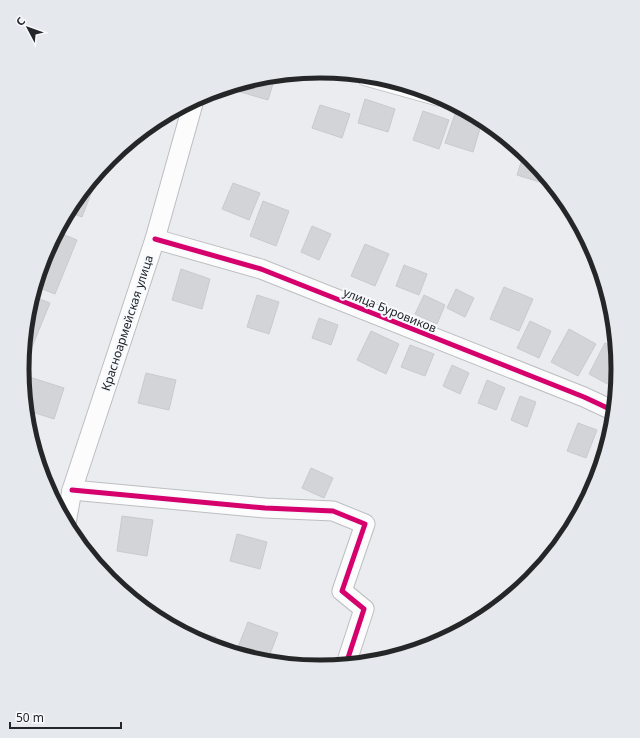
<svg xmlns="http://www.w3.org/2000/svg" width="640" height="738" font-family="'Noto Sans',sans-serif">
	<rect width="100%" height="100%" fill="#eaecf0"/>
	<!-- building -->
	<g fill="#d2d4d7" stroke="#c9cacd">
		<polygon points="272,76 275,77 268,100 237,91 240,83 262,77"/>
		<polygon points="365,99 395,109 388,132 358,123"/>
		<polygon points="320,105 350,114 342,138 312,128"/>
		<polygon points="423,111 449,120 439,149 413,140"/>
		<polygon points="455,114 482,122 473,152 445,143"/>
		<polygon points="524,153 531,158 545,176 543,183 517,175"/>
		<polygon points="101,168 82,217 68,212 72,203"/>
		<polygon points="233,183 260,193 249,220 222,209"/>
		<polygon points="263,201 289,211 276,246 250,236"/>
		<polygon points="312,226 331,234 319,260 301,252"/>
		<polygon points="57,232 77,240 55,294 35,286 45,255"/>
		<polygon points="365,244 389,254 375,286 351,276"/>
		<polygon points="404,265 427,274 419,295 396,286"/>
		<polygon points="181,269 210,279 202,309 172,300"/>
		<polygon points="504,287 533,299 519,331 490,319"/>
		<polygon points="456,289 474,298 465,317 447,308"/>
		<polygon points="257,295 279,302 269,334 247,327"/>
		<polygon points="424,295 445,305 437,324 415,314"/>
		<polygon points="32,296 50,303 27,359 23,358 28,311"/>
		<polygon points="319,318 338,325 331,345 312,338"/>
		<polygon points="530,321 551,331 539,358 517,348"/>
		<polygon points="569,329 596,344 578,376 551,362"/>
		<polygon points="371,331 399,344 386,374 357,360"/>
		<polygon points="605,343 616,349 618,369 617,380 613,387 589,374"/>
		<polygon points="410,345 434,354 425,376 401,367"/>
		<polygon points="452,365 469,373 460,394 443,386"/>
		<polygon points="146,373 176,380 169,410 138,403"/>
		<polygon points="23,375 64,388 54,419 26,410"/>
		<polygon points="487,380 505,388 496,410 478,403"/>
		<polygon points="520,396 536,402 527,427 511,420"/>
		<polygon points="578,423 597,430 586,458 567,451"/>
		<polygon points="311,468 333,478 324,498 302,488"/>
		<polygon points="122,516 153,520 147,556 117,551"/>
		<polygon points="237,534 267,542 260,569 230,561"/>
		<polygon points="248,622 278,633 267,662 262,661 236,652"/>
		<polygon points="183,629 216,637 214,647 206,644 182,632"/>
	</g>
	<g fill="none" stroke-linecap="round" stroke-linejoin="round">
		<defs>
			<g id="minor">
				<polyline points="366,76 438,96"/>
				<polyline points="155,239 261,269 584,397 614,411"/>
				<polyline points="72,490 265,508 333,511 365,524 342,591 364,609 346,664"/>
				<polyline points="66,523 72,490 155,239 194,100"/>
			</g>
		</defs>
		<!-- minor casing -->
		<use href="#minor" stroke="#bdbec1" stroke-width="21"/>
		<!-- minor -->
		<use href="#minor" stroke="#fcfcfd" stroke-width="19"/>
		<defs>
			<g id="cycleway">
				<polyline points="155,239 261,269 584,397 614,411"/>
				<polyline points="72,490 265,508 333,511 365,524 342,591 364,609 346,664"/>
			</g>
		</defs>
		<!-- cycleway casing -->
		<use href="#cycleway" stroke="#f6f9fe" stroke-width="8"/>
		<!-- cycleway -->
		<use href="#cycleway" stroke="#d6006c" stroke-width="5"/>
	</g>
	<g text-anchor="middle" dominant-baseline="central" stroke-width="4" stroke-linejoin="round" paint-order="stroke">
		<!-- street labels -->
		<g font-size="12" fill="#252628" stroke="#f6f9fe">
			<text transform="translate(390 310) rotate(22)">улица Буровиков</text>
			<text transform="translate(127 323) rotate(-72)">Красноармейская улица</text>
		</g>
	</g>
	<!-- crop -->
	<path d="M0 0H640V738H0ZM29 369a291 291 0 1 1 582 0a291 291 0 1 1-582 0Z" fill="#e5e8ed" fill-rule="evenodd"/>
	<path fill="none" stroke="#252628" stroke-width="5" d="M29 369a291 291 0 1 1 582 0a291 291 0 1 1-582 0Z"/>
	<!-- north arrow -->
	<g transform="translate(28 28) rotate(311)" stroke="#f6f9fe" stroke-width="3" paint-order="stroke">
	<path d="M0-3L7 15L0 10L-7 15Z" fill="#252628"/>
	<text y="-6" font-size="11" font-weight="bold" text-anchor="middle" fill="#252628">С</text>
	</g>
	<!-- scale -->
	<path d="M10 722v6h111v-6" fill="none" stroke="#252628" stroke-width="2"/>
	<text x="16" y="722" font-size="12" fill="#252628" stroke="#f6f9fe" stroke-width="3" paint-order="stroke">50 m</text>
</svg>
